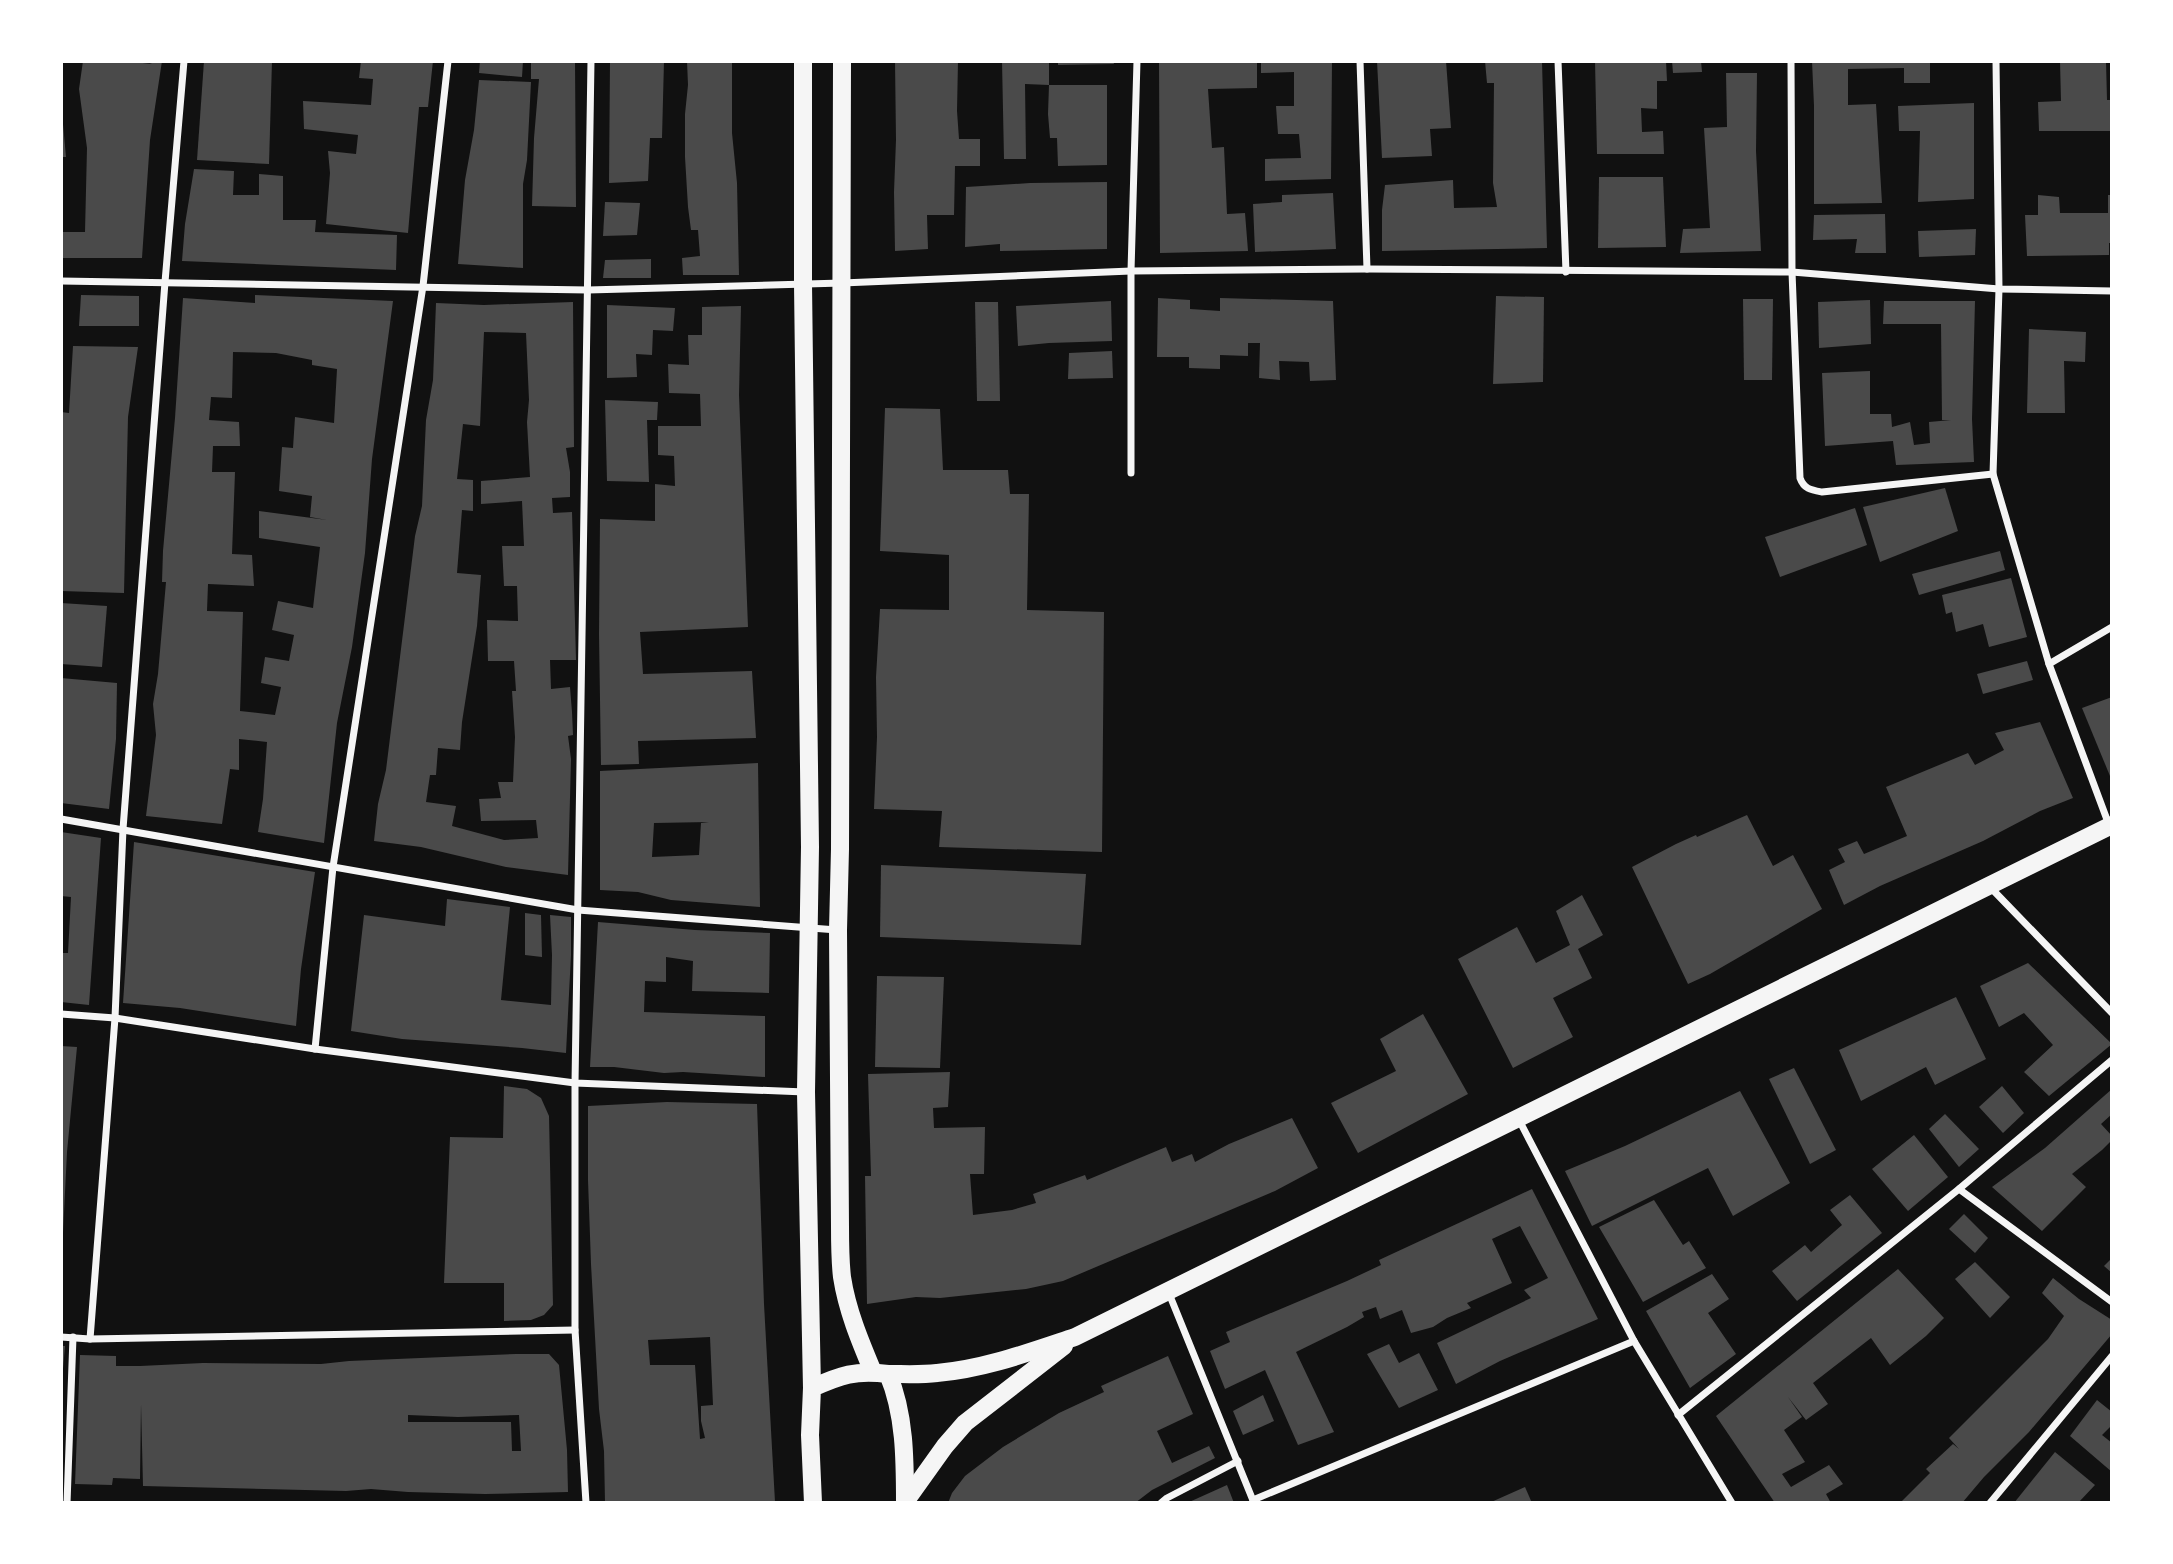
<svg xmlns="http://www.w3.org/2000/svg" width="2173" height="1564" font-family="Rubik,sans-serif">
	<rect width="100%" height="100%" fill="#111"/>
	<!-- building -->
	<g fill="#4a4a4a" fill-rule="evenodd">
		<polygon points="83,61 124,61 152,64 145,61 162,61 150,140 142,258 61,258 61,232 85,232 87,148 79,89"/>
		<polygon points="204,61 272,61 269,164 197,160"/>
		<polygon points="361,61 433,61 428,107 419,107 408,233 326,224 330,173 328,151 356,154 358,135 304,129 303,101 371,105 373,79 359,78"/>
		<polygon points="480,61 523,61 522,77 479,73"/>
		<polygon points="531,61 575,61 576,207 532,206 534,138 539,79 531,79"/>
		<polygon points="610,61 664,61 662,138 650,138 648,181 609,183"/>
		<polygon points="687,61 732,61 732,133 737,183 739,275 683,275 682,258 700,256 698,230 691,230 688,207 685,157 685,114 688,85"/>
		<polygon points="895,61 958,61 957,111 959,139 980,139 980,166 955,166 954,215 927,215 928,249 895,251 894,192 896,140"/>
		<polygon points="1002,61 1049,61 1049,85 1025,84 1026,159 1004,159"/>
		<polygon points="1058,61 1113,61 1114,64 1058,65"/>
		<polygon points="1159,61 1257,61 1257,88 1208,89 1212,148 1224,147 1227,214 1245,213 1248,251 1160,253"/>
		<polygon points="1261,61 1332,61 1331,179 1265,181 1265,159 1301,158 1299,134 1278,134 1276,106 1294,106 1294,72 1261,73"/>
		<polygon points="1377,61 1446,61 1451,128 1430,129 1432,156 1382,158"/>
		<polygon points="1485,61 1542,61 1547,248 1382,251 1382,210 1385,185 1453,180 1454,208 1497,207 1493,183 1494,83 1487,83"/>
		<polygon points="1595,61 1666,61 1667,81 1657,81 1657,109 1641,108 1642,132 1663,131 1664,154 1597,154"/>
		<polygon points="1672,61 1701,61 1702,72 1673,73"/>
		<polygon points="1812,61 1930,61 1930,83 1904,83 1904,68 1848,69 1848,105 1876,104 1882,203 1814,204 1814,106"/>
		<polygon points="2060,61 2106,61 2107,100 2112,100 2112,131 2039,131 2038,102 2061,101"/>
		<polygon points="1726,73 1757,73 1756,151 1761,251 1680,253 1683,229 1710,228 1704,128 1727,127"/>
		<polygon points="479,80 531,82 527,160 523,184 523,268 458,264 465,180 474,130"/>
		<polygon points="1049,85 1107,85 1107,165 1058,166 1057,138 1050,138 1048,114"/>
		<polygon points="1974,103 1974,199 1918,202 1920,131 1899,131 1898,106"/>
		<polygon points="61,124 63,124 66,157 61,157"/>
		<polygon points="194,169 234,171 233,195 259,195 259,174 283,176 283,220 316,220 315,232 397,235 396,270 182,261 185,224"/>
		<polygon points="1599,177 1663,177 1666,247 1598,248"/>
		<polygon points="1107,182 1107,249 1000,251 1000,244 965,247 966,187 1030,183"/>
		<polygon points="1333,193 1336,249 1255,252 1253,204 1282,202 1282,195"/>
		<polygon points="2038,195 2059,197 2060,213 2108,213 2108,195 2112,195 2112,243 2109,243 2109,255 2027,256 2025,215 2038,215"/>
		<polygon points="605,202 640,203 637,235 603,236"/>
		<polygon points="1885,214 1886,253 1855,253 1857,239 1813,240 1814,215"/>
		<polygon points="1976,229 1975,255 1919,257 1918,231"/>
		<polygon points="651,259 651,278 603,278 605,260"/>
		<polygon points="81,295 139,296 139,326 79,326"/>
		<path d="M255,295L393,301L372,459L365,553L352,647L337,723L324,843L258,832L263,799L267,742L239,739V770L230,769L222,824L146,816L156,735L153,704L158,674L166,582H162L163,551L175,418L183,298L255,303ZM233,352L276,353L312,360V365L337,369L334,423L295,417L293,448L282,447L279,491L312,496L310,517L327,520L259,511V538L320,547L313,608L278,601L272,630L294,635L289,661L265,657L261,683L281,687L275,715L240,711L243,612L207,611L208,584L254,586L252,555L232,554L235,472H212L213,446H240L239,422L209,420L211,397L232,398Z"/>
		<polygon points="1496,296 1544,297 1543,382 1493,384"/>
		<polygon points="1158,298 1190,300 1190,309 1220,311 1220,298 1333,301 1336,380 1310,381 1309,362 1279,361 1280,380 1259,378 1260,343 1248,343 1248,356 1220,355 1220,369 1189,368 1189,357 1157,357"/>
		<polygon points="1743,299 1773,299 1772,380 1744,380"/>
		<polygon points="1870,300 1871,344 1819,348 1818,302"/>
		<polygon points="1111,301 1112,341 1049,343 1018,346 1016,306"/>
		<polygon points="1884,301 1975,301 1972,419 1974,462 1896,465 1893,441 1825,446 1822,373 1870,371 1870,414 1891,414 1892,427 1910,422 1914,445 1930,443 1929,422 1951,420 1942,420 1941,324 1883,324"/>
		<path d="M573,302L574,447L566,448L570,472V497L552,498L553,513L572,512L576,660H550L551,689L570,687L572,712L573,735L568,736L571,759L568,875L506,867L421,847L374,841L378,804L386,770L415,536L422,506L426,420L433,380L436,303L484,305ZM484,332L526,333L529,400L527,422L530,477L481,481V504L522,501L524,546H502L504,586H517L518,621L487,620L488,661H514L516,691H512L515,737L513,782H498L501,798L479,799L481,821L536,820L538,838L504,840L452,826L456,806L426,802L430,775H436L438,748L460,750L462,722L477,626L481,575L457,573L462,510L473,511V480L457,479L463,424L480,426Z"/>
		<polygon points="975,302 998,302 1000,401 977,401"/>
		<polygon points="607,305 675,308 673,331 653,330 652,355 636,354 637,377 607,378"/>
		<polygon points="741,306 739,395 748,627 640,632 643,674 752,671 756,738 638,741 639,764 601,765 599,634 600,519 655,521 655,484 675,486 674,456 658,455 658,426 701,426 700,394 669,393 668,364 689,365 688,335 702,335 702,307"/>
		<polygon points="2029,329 2086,332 2085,362 2064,361 2065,413 2027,413"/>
		<polygon points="73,346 138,347 128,417 124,593 61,591 61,412 69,413"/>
		<polygon points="1112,351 1113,378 1068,379 1069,353"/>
		<polygon points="605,400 658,402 657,420 647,420 649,482 607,481"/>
		<polygon points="885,408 940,409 943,470 1008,470 1010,494 1029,494 1027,610 1104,612 1102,852 939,847 942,811 874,809 877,737 876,677 880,609 949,610 949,555 880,551"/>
		<polygon points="1945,488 1958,531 1880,562 1863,507"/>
		<polygon points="1855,508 1867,545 1780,577 1765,537"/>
		<polygon points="2000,551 2005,570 1919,595 1912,574"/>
		<polygon points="2011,578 2027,637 1989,647 1983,624 1956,632 1952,612 1946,614 1942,595"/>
		<polygon points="61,603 107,606 102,667 61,664"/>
		<polygon points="2027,661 2033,680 1983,694 1977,674"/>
		<polygon points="61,678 117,683 116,739 109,809 61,803"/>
		<polygon points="2112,697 2112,775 2110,776 2082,708"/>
		<polygon points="2040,722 2073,798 2040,811 1983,841 1880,886 1844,905 1829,870 1845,862 1838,849 1857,841 1864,854 1907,836 1886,787 1968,753 1975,765 2004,750 1995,733"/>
		<path d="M758,763L760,907L671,900L638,892L600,890V771ZM709,822L701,823L699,855L652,857L654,823Z"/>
		<polygon points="1747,815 1773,866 1793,855 1822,909 1710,974 1688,984 1632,867 1676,844 1696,835 1697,837"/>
		<polygon points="61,832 101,838 89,1005 61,1002 61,953 68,953 71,897 61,896"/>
		<polygon points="134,842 315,872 301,969 296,1026 180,1008 123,1003"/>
		<polygon points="881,865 1086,874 1081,945 880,937"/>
		<polygon points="1582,895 1603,935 1578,949 1592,978 1553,998 1573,1037 1513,1068 1458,959 1517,927 1536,963 1570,945 1556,911"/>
		<polygon points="447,899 510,907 501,1000 551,1005 552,955 550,915 571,917 571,955 566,1053 522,1048 402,1039 351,1031 364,915 445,926"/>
		<polygon points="525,913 541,915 542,957 525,955"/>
		<polygon points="598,922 695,930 770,933 769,993 692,991 693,961 666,957 666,982 645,981 644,1012 765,1016 765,1077 683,1072 664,1073 614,1067 590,1067"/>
		<polygon points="2028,963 2112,1044 2049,1096 2024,1072 2053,1045 2024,1013 1999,1027 1980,986"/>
		<polygon points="877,976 944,977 940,1068 875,1067"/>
		<polygon points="1956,997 1986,1059 1935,1085 1926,1067 1861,1101 1839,1050"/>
		<polygon points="1423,1014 1468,1094 1358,1153 1331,1103 1396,1071 1380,1039"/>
		<polygon points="61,1046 77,1047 67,1152 63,1233 61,1233"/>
		<polygon points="1794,1068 1836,1150 1810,1164 1769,1079"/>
		<polygon points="950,1072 948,1107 933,1108 934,1128 985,1127 984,1174 970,1174 973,1215 1012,1210 1036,1203 1033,1194 1085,1175 1087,1180 1166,1147 1172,1162 1192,1154 1195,1162 1229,1144 1292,1118 1318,1168 1275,1191 1063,1281 1026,1289 940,1298 916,1297 867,1304 865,1176 871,1176 868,1074"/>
		<polygon points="504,1086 527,1089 541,1098 549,1116 553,1305 544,1315 531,1320 504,1321 504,1283 444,1283 450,1137 503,1138"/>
		<polygon points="2002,1086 2024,1113 2003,1133 1979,1107"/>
		<polygon points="2112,1089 2112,1114 2101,1124 2112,1136 2112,1140 2102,1150 2072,1174 2086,1187 2042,1231 1992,1187 2045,1148"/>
		<polygon points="1740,1091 1790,1183 1733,1216 1708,1168 1592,1226 1565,1171 1625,1146"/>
		<path d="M667,1102L757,1104L764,1304L775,1502L605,1503L604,1451L599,1409L591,1264L588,1180V1106ZM710,1337L713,1405L701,1406V1421L705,1438L700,1439L695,1365H650L648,1340Z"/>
		<polygon points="1945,1114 1979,1149 1959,1167 1929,1129"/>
		<polygon points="1914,1135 1948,1177 1908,1211 1872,1169"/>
		<polygon points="1532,1189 1598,1319 1500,1361 1456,1384 1437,1343 1531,1298 1524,1290 1548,1278 1520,1226 1492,1239 1512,1283 1467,1303 1471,1308 1447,1318 1433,1327 1411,1333 1402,1310 1380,1319 1376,1307 1362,1312 1364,1317 1347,1327 1296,1352 1334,1432 1298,1445 1265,1370 1225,1389 1210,1351 1230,1342 1226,1332 1347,1281 1381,1265 1379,1260"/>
		<polygon points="1850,1195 1882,1233 1797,1301 1772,1271 1805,1245 1811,1252 1842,1225 1830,1210"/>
		<polygon points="1654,1200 1683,1245 1689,1241 1706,1268 1643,1302 1599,1227"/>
		<polygon points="1964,1214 1988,1238 1975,1253 1949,1229"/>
		<polygon points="2112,1258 2112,1273 2104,1266"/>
		<polygon points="1975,1262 2010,1297 1990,1318 1955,1279"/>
		<polygon points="1898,1269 1944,1318 1926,1336 1890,1365 1871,1338 1813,1383 1828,1404 1806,1420 1788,1397 1802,1417 1784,1430 1805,1462 1782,1474 1791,1487 1829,1465 1843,1484 1826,1494 1831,1503 1775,1503 1716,1416"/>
		<polygon points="1712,1274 1729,1299 1708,1313 1736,1354 1690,1388 1646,1311"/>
		<polygon points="2053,1278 2079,1299 2112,1320 2112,1334 2029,1432 1984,1477 1962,1503 1900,1503 1930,1473 1926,1469 1953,1444 1959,1449 1949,1438 2048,1339 2064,1316 2042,1293"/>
		<polygon points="1389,1344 1399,1363 1419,1353 1438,1390 1399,1408 1367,1354"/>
		<polygon points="61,1346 65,1346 63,1369 61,1369"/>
		<path d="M516,1354H549L559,1365L567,1450L568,1492L485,1494L408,1492L371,1489L346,1491L143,1486L141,1404L140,1479L113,1478L112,1485L75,1484L80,1355L116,1356V1366H140L203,1363L321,1364L349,1361ZM408,1415L458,1417L519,1415L521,1451H512L511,1422H408Z"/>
		<polygon points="1168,1356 1193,1414 1157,1431 1172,1463 1209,1446 1215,1458 1152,1490 1135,1503 948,1503 952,1493 965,1476 1003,1447 1059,1413 1104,1392 1101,1386"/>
		<polygon points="1263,1395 1274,1421 1243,1435 1233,1411"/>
		<polygon points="2097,1400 2112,1412 2112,1425 2102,1435 2112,1443 2112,1472 2070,1436"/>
		<polygon points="2055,1452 2095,1485 2078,1503 2014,1503"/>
		<polygon points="1227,1485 1234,1503 1187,1503"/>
		<polygon points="1525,1487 1532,1503 1489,1503"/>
	</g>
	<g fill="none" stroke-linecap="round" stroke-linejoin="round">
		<!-- minor -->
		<g stroke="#f5f5f5" stroke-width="7">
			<polyline points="1360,61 1367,269"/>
			<polyline points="1558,61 1566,272"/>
			<path d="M1791,61L1792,272L1800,478C1804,489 1811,490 1822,492L1993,474"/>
			<polyline points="1996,61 1999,289 1993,474 2049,664 2109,825"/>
			<polyline points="61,281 588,290 842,283 1131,271 1367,269 1792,272 1999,289 2112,291"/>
			<polyline points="1131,473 1131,271 1137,61"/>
			<polyline points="2049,664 2112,627"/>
			<polyline points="61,819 578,910 837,930"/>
			<polyline points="1991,888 2112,1013"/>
			<polyline points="61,1014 115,1018 315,1049 575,1083 805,1092"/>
			<polyline points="315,1049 333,867 423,286 448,61"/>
			<polyline points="1519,1120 1634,1341 1732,1503"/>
			<polyline points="1959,1189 2112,1302"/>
			<polyline points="1168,1291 1254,1503"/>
			<polyline points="61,1337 90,1339 575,1330"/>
			<polyline points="90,1339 115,1018 123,829 165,282 184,61"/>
			<polyline points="1678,1415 1959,1189 2112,1060"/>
			<polyline points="1253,1500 1634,1341"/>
			<polyline points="67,1503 73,1337"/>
			<polyline points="586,1503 575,1330 575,1083 591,61"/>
			<polyline points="1161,1503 1167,1498 1238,1461"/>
			<polyline points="1990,1503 2112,1356"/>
		</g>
		<!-- primary -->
		<g stroke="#f5f5f5" stroke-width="18">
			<polyline points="803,61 803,284 810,847 806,1092 812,1388"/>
			<path d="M842,61L840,849L838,930L840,1226C840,1243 840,1260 842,1277C847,1310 860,1341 873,1372"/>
			<path d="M888,1374C904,1374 921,1375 937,1373C984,1369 1030,1352 1075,1337L2112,825"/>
			<polyline points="905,1502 945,1446 965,1423 1064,1346"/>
			<path d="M813,1503L810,1435L812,1388C841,1375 855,1370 888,1374C905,1414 905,1460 905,1503"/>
		</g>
	</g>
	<!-- border -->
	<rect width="2173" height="1564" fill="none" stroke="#ffffff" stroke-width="126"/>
</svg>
